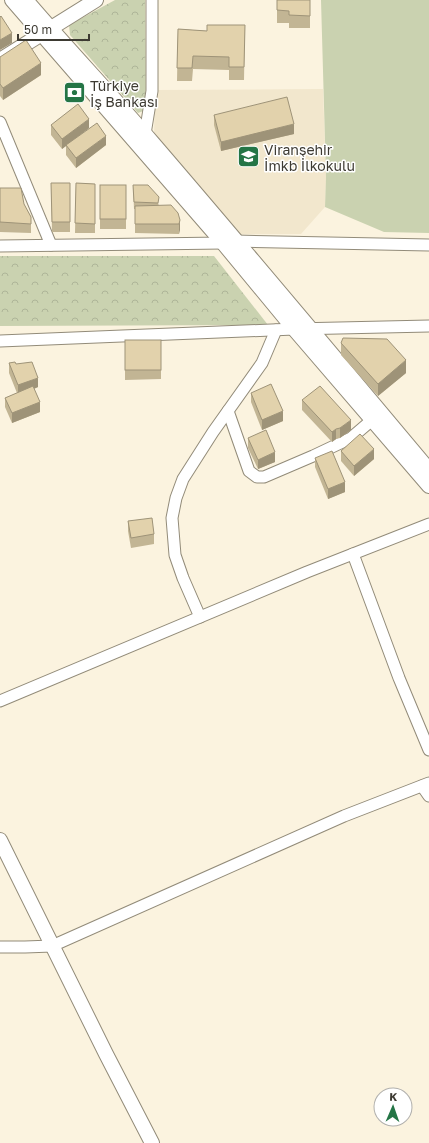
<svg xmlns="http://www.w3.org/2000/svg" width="429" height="1143" font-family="'Golos Text',sans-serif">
	<defs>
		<pattern id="park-crowns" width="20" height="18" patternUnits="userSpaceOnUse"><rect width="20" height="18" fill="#cad2b0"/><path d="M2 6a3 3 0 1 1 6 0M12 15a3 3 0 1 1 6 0" fill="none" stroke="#aeb598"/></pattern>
	</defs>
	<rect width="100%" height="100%" fill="#fbf3df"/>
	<!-- built -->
	<polygon fill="#f2e7cd" points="323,89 326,177 325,207 301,234 235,234 154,137 155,90"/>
	<!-- park -->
	<g fill="url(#park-crowns)">
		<polygon points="115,0 145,0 146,110 138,113 70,35 69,25"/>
		<polygon points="0,256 214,256 268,325 0,326"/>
	</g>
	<!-- garden -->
	<polygon fill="#cad2b0" points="321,0 429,0 429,233 384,232 325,207 326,177"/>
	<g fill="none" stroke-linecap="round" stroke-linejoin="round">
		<defs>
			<g id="minor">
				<polyline points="0,122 51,245"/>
				<polyline points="145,134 152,91 152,0"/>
				<polyline points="0,246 223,243 235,241 429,245"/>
				<polyline points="0,341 294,329 429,326"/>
				<polyline points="228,411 249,471 257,477 264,477 313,456 351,438 372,420"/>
				<polyline points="353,554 399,678 429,750"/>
				<polyline points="200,617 183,578 175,555 172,518 176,498 183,479 213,432 262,363 276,330"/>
				<polyline points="0,701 307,572 429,524"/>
				<polyline points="422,786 429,796"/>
				<polyline points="0,947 25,947 52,946 344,816 429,783"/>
			</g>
			<g id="tertiary">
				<polyline points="12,0 223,243 294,329 429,486"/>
				<path d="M26,0C67,48 111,94 152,142C245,250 337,360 429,470"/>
				<polyline points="0,60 96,0"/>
				<polyline points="0,840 106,1054 152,1143"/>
			</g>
		</defs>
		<!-- minor casing -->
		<use href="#minor" stroke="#928b79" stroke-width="13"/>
		<!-- tertiary casing -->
		<use href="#tertiary" stroke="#928b79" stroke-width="16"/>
		<!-- minor -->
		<use href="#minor" stroke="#fff" stroke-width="11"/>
		<!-- tertiary -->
		<use href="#tertiary" stroke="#fff" stroke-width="14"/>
	</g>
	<!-- wall -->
	<g fill="#c2b594">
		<polygon points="277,0 310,0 310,28 289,28 289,23 277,23"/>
		<polygon points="245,25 244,80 229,80 229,70 193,69 192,81 177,81 178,29 207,31"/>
		<polygon points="0,57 41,75 3,100 0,96"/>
		<polygon points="214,115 294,134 221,151 214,125"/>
		<polygon points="51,125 89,128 71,142 106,145 76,168 66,155 66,146 62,149 51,135"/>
		<polygon points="51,183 70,183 70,232 52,232"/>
		<polygon points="76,183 95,184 95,233 75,233"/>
		<rect x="100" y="185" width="26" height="44"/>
		<polygon points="133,185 159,204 158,205 180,220 179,234 135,233 135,209 134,209"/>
		<polygon points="0,188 24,204 31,217 31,233 0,232"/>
		<polygon points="125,340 161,340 161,379 125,380"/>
		<polygon points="341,343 406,373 378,396 341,355"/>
		<polygon points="9,363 16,364 38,387 34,389 40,412 12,423 5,407 5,398 17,393 9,373"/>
		<polygon points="251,393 283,421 262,430 251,402"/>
		<polygon points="302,400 351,430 340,438 336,439 332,442 302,410"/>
		<polygon points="248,438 275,462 258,469 248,448"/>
		<polygon points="341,451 374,459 354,476 341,461"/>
		<polygon points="315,458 345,492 328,499 315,467"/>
		<polygon points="128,521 154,534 154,544 131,548 128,531"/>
	</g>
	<!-- shaded-wall -->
	<g fill="#9e9378">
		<polygon points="12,33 12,43 0,50 0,40"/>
		<polygon points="41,63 41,75 3,100 3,88"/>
		<polygon points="89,119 89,128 62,149 62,139"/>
		<polygon points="294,124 294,134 221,151 221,142"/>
		<polygon points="106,136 106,145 76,168 76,158"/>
		<polygon points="180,220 180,230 179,234 179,224"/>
		<polygon points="406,360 406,373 378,396 378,384"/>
		<polygon points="38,378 38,387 18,395 18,385"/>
		<polygon points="40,402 40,412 12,423 12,413"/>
		<polygon points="283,411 283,421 262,430 262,420"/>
		<polygon points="351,420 351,430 340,438 340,428"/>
		<polygon points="336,429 336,439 332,442 332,432"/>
		<polygon points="374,449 374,459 354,476 354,466"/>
		<polygon points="275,452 275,462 258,469 258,460"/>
		<polygon points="345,482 345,492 328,499 328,489"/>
	</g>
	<!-- building -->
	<g fill="#e2d2ac" stroke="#9e9378">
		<polygon points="277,0 310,0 310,16 289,15 289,11 277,10"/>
		<polygon points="1,16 12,33 0,40 0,17"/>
		<polygon points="207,25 245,25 244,67 229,67 229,57 193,56 192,68 177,68 178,29 207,31"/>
		<polygon points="26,40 41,63 3,88 0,84 0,57"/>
		<polygon points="287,97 294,124 221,142 214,115"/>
		<polygon points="78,104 89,119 62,139 51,125"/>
		<polygon points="97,123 106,136 76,158 66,145"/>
		<polygon points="51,183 70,183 70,222 52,222"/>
		<polygon points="76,183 95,184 95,224 75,223"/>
		<rect x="100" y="185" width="26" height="34"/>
		<polygon points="133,185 148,185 159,197 158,203 134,202"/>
		<polygon points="0,188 21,188 24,204 31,217 31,224 0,222"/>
		<polygon points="171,205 178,213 180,220 179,224 135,224 135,206"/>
		<polygon points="343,338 387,339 406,360 378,384 341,343"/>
		<rect x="125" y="340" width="36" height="30"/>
		<polygon points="15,362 16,364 32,362 38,378 18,385 9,363"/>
		<polygon points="271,384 283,411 262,420 251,393"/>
		<polygon points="33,386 40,402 12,413 5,398"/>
		<polygon points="320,386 351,420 340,428 336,429 332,432 302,400"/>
		<polygon points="266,430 275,452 258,460 248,438"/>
		<polygon points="360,434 374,449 354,466 341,451"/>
		<polygon points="332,451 345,482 328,489 315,458"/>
		<polygon points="152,518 154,534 131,538 128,521"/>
	</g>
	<!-- icons -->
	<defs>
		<symbol id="bank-square" viewBox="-11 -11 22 22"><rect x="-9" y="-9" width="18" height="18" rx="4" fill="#247546" stroke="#fff"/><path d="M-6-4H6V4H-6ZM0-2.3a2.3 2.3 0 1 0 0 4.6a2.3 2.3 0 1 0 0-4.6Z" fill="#fff"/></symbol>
		<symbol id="school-square" viewBox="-11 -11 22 22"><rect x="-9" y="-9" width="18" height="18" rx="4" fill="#247546" stroke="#fff"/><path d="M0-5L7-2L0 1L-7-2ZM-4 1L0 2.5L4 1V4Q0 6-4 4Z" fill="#fff"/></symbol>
	</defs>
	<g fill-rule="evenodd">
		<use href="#bank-square" x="62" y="80" width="25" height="25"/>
		<use href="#school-square" x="236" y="144" width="25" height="25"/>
	</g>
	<g text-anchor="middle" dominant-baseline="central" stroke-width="3" stroke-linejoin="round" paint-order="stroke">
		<!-- poi labels -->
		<g font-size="14" fill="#3d3a32" stroke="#fff" text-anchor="start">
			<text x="90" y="85">Türkiye<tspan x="90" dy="16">İş Bankası</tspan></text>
			<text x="264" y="149">Viranşehir<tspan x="264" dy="16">İmkb İlkokulu</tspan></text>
		</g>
	</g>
	<!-- north arrow -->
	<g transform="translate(393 1107) rotate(2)"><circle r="19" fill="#ffffff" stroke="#b1b0ad"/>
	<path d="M0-3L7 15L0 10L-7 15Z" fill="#247546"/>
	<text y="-6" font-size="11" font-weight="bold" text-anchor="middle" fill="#3d3a32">K</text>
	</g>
	<!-- scale -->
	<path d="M18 34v6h71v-6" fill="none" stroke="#3d3a32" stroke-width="2"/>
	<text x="24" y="34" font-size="12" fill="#3d3a32" stroke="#ffffff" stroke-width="3" paint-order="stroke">50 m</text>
</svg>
